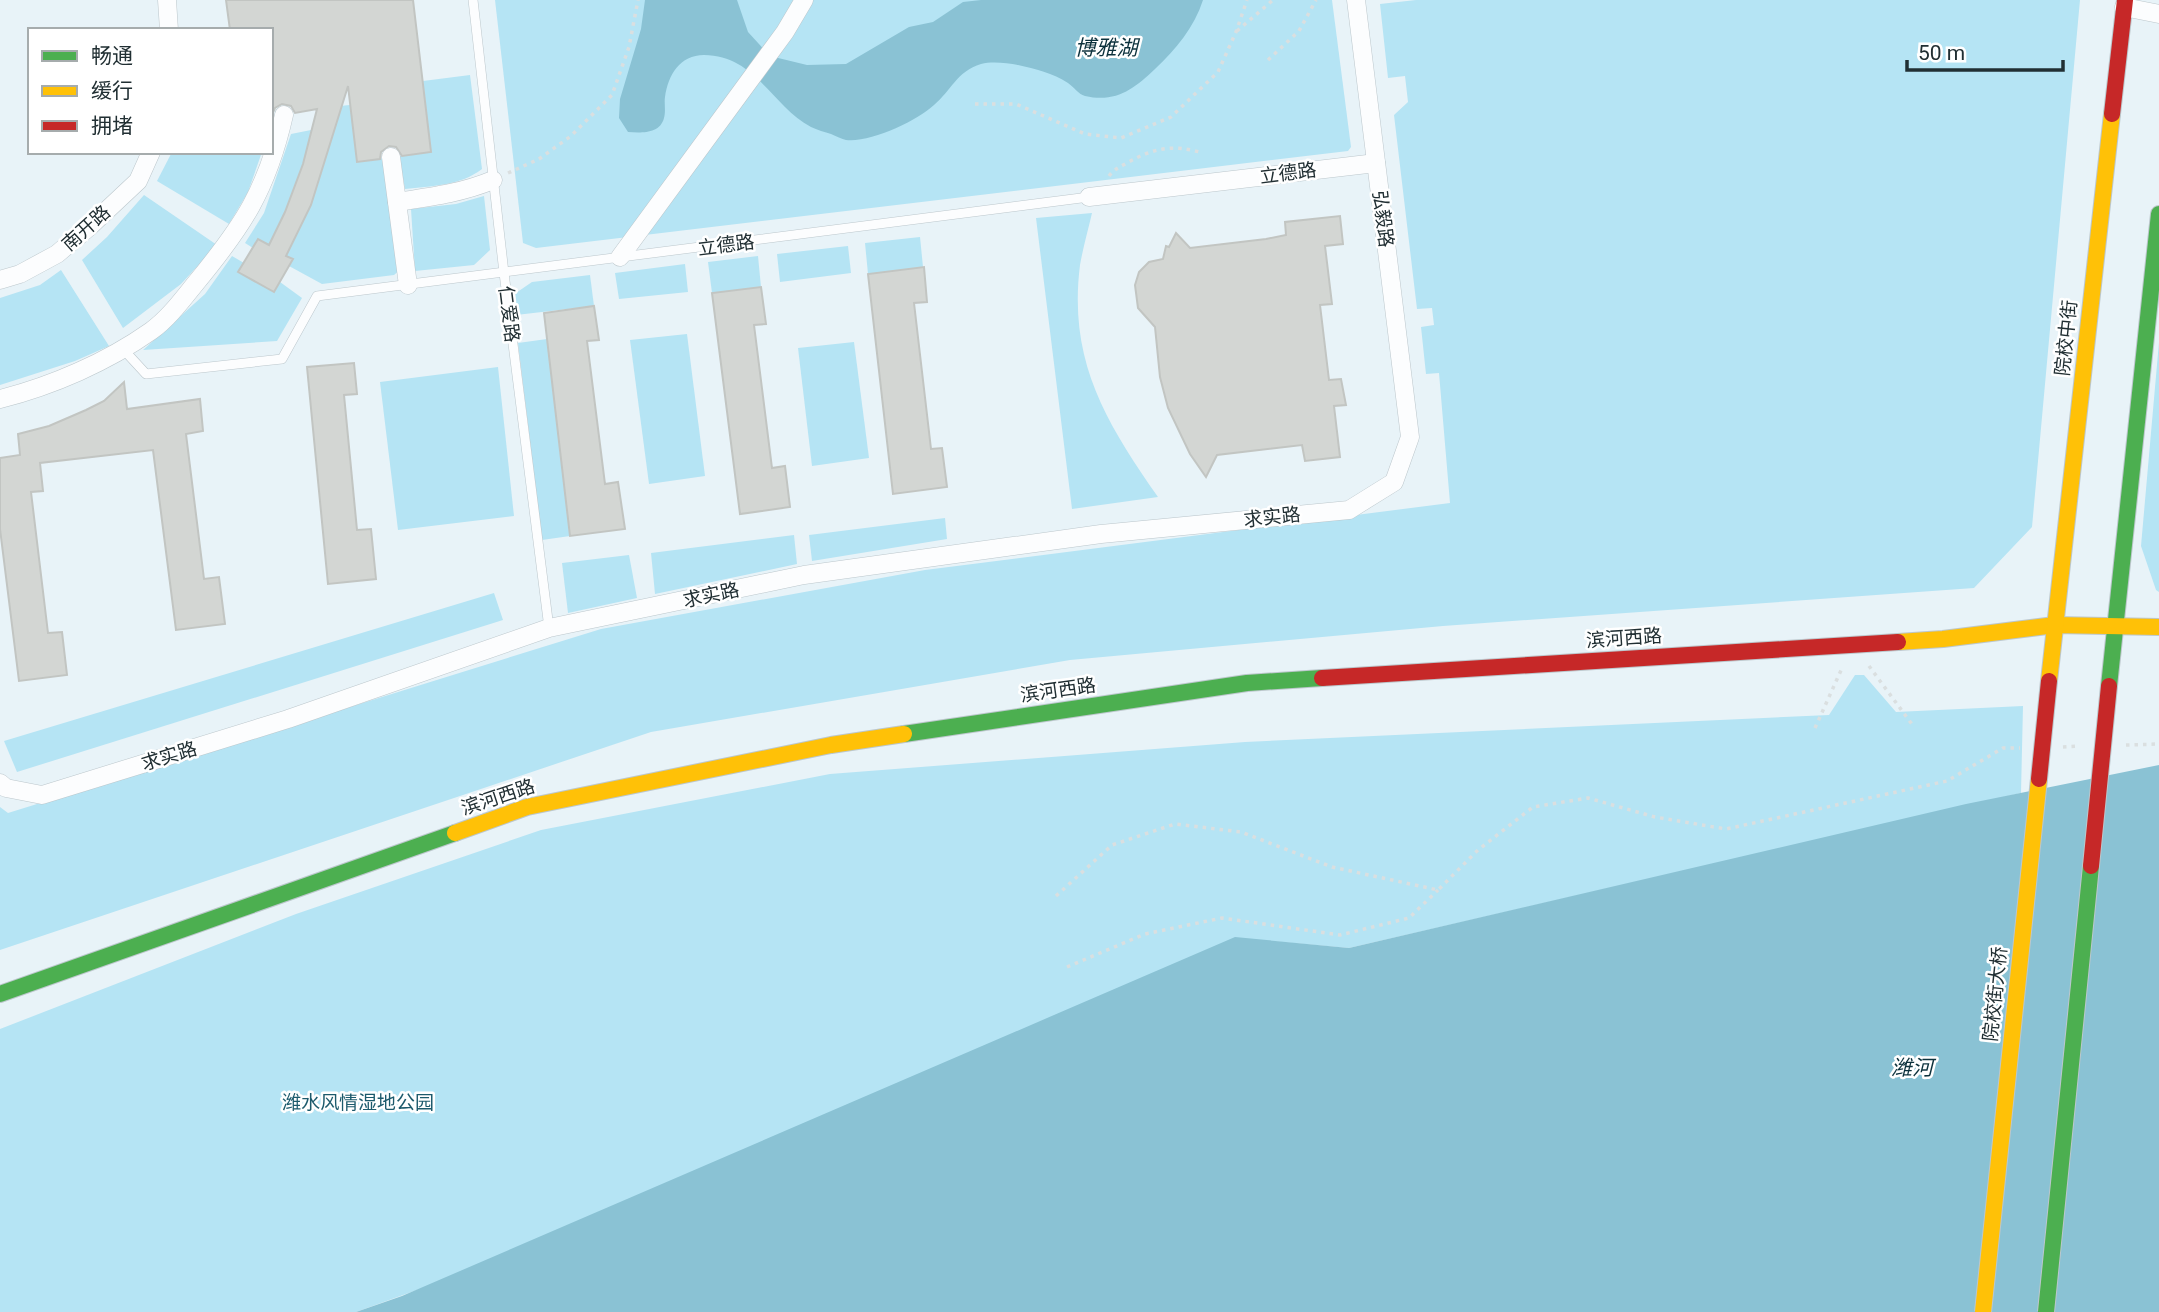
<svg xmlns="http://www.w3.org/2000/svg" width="2159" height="1312" font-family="Roboto,'Noto Sans SC',sans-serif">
	<rect width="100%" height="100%" fill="#e8f3f8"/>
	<!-- green -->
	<g fill="#b5e4f4">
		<polygon points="495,0 1332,0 1351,147 1348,151 536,248 523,243"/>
		<polygon points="1416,0 2080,0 2032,527 1974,588 1443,626 1070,660 651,732 0,950 0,807 8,813 601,629 925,570 1450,503 1439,373 1426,374 1421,327 1434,325 1432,308 1417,309 1394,115 1408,102 1405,76 1388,78 1380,4"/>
		<path d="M470,75L482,169C460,186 431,186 405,189L399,156L431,151L423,81Z"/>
		<polygon points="350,105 357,162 385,158 401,269 394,275 322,284 289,266 292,259 258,239 253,248 245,243 264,213 291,134 336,125 339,106"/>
		<polygon points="172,152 262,152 248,192 229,224 157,181"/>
		<polygon points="144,195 217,245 181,284 123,328 82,260 107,237"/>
		<polygon points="484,196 490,250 474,265 415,271 411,209 456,204"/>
		<path d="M1092,213C1088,230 1083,248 1080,265C1068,361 1106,422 1158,497L1072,509L1036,218Z"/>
		<polygon points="920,237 923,267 868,274 865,243"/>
		<polygon points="848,246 851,273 780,282 777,254"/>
		<polygon points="232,256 244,263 238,272 274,292 280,282 302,298 277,341 143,350 205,294"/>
		<polygon points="758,256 761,287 712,293 708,262"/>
		<polygon points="685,264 688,292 619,299 615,273"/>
		<polygon points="61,270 109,346 75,361 0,385 0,298 40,285"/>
		<polygon points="590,275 594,306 516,315 513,295 532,282"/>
		<polygon points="687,334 705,476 649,484 630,340"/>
		<polygon points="547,339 570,536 542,540 518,343"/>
		<polygon points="854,342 869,458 812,466 798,348"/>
		<polygon points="2159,342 2159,592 2156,590 2141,546"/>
		<polygon points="498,367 514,516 398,530 380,382"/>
		<polygon points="945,518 947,539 812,561 809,535"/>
		<polygon points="794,535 797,564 655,594 651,553"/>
		<polygon points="629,555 637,598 568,613 562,563"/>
		<polygon points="494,593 503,620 17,772 4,741"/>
		<polygon points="1855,675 1864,675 1896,712 2023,706 2021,793 1349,948 1235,938 464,1273 356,1312 0,1312 0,1029 296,914 541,830 830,774 1245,742 1829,715"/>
	</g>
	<!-- water -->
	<g fill="#8ac2d4">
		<path d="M645,0H737L748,32L770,56L807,65L846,64L909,27L933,22L963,2L981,0H1203C1194,28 1176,49 1155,69C1134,89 1116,103 1085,96C1078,94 1074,87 1068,83C1053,73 1035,69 1018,65C1007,63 992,61 981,64C957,71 951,91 934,105C917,121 870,143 846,140C842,139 836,136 831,134C825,132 817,130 811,127C772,106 755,55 704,55C680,55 668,75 665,97C664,103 666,111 664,118C660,134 641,133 628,132L619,118L620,99L641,29Z"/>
		<polygon points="2159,765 2159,1312 356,1312 402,1296 1235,937 1349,948 1966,804"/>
	</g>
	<!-- building -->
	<g fill="#d3d6d3" stroke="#c2c5c2" stroke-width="2">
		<polygon points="226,0 413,0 431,152 402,156 396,147 389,146 381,152 380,159 357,162 348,86 311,205 286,256 293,259 274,292 238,272 258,239 269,245 285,212 303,164 317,109 295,113 291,106 282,104 275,108 271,117 271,30 230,30"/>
		<polygon points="1340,216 1343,244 1325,246 1332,304 1320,305 1329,380 1341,379 1346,405 1334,406 1340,457 1305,461 1302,445 1217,455 1206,477 1190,454 1168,408 1160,377 1155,327 1138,308 1135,285 1139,272 1149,262 1163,259 1166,246 1169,247 1176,233 1190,248 1266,239 1286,235 1285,222"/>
		<polygon points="924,267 927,302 914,303 931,449 942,448 947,487 893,494 868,274"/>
		<polygon points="761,287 766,324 754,325 772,468 785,466 790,507 740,514 712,293"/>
		<polygon points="594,306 599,340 587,341 605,484 618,482 625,529 570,536 544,313"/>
		<polygon points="354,363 357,394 344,395 357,530 371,529 376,579 328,584 307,367"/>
		<polygon points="124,382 127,409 200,399 203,431 186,434 204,579 219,577 225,624 176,630 153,450 40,463 43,491 31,492 48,633 62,632 67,675 19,681 0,529 0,458 20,455 18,434 49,426 86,410 104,401"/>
	</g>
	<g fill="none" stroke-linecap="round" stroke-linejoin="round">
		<defs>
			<g id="lane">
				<polyline points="473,0 504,273 549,628"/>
				<polyline points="123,349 146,374 282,359 317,296 1089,197"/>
			</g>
			<g id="street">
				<polyline points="167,0 169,30"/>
				<polyline points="2124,7 2159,14"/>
				<polyline points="391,157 408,285"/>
				<polyline points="1089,197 1376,163"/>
				<path d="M397,202C430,197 462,193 493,180"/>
				<polyline points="620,257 785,32 804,0"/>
				<polyline points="0,280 20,274 57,254 89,227 138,181 151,152"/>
				<path d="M0,399C52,386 107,362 151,331C168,319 182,300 195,284C243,226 267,190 284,115"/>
				<polyline points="0,783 6,788 42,795 288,719 549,628 804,575 1101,534 1349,510 1394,482 1410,437 1356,0"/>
			</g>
			<g id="fast">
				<polyline points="2109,686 2159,214"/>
				<polyline points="904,734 1247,683 1322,678"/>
				<polyline points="0,994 455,833"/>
			</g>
			<g id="slow">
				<polyline points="1898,642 1943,639 2055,625 2159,627"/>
				<polyline points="2049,681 2112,114"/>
				<polyline points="455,833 527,807 831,745 904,734"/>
			</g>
			<g id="jam">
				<polyline points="2112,114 2125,0"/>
				<polyline points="1322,678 1898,642"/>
			</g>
		</defs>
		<!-- lane casing -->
		<use href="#lane" stroke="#bcc7cc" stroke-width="10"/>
		<!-- street casing -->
		<use href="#street" stroke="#bcc7cc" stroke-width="19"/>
		<!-- fast casing -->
		<use href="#fast" stroke="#bcc7cc" stroke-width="18"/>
		<!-- slow casing -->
		<use href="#slow" stroke="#bcc7cc" stroke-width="18"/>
		<!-- jam casing -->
		<use href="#jam" stroke="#bcc7cc" stroke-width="18"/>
		<!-- path -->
		<g stroke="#dadfe0" stroke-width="3.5" stroke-dasharray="3.5 5" stroke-linecap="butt">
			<polyline points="1237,31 1273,0"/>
			<polyline points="1268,60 1299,31 1316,0"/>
			<polyline points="975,104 1016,104 1085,134 1121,138 1171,117 1218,72 1236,32 1247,0"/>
			<polyline points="508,173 539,159 571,136 612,95 629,47 638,0"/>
			<path d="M1109,176C1114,169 1120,167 1127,163C1153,148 1173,144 1203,153"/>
			<polyline points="1869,666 1914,727"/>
			<polyline points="1815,728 1843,666"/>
			<polyline points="2126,745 2159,744"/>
			<polyline points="2063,747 2080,746"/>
			<polyline points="1056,896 1112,845 1175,824 1241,832 1332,867 1438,890 1478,850 1533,807 1588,798 1655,817 1726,829 1947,781 2003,748 2020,748"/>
			<polyline points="1067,967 1145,934 1222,918 1340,935 1409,918 1438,890"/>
		</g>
		<!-- lane -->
		<use href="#lane" stroke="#fcfdfe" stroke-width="9"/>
		<!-- street -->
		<use href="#street" stroke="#fcfdfe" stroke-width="18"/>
		<!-- fast -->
		<use href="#fast" stroke="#4caf50" stroke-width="16"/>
		<!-- slow -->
		<use href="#slow" stroke="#ffc107" stroke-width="16"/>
		<!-- jam -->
		<use href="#jam" stroke="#c62828" stroke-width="16"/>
		<defs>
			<polyline id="fast-bridge" points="2046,1312 2091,866"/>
			<polyline id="slow-bridge" points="1983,1312 2039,779"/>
			<g id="jam-bridge">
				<polyline points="2039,779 2049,681"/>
				<polyline points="2091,866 2109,686"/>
			</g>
		</defs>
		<!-- fast-bridge casing -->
		<use href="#fast-bridge" stroke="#bcc7cc" stroke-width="18" stroke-linecap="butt"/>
		<!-- slow-bridge casing -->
		<use href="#slow-bridge" stroke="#bcc7cc" stroke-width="18" stroke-linecap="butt"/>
		<!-- jam-bridge casing -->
		<use href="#jam-bridge" stroke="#bcc7cc" stroke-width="18" stroke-linecap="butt"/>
		<!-- fast-bridge -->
		<use href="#fast-bridge" stroke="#4caf50" stroke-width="16"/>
		<!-- slow-bridge -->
		<use href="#slow-bridge" stroke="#ffc107" stroke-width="16"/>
		<!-- jam-bridge -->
		<use href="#jam-bridge" stroke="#c62828" stroke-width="16"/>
	</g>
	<g text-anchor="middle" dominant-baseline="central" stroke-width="5" stroke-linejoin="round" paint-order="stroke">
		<!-- street labels -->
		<g font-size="19" fill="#212f33" stroke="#fff">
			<text transform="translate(1288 173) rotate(-7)">立德路</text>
			<text transform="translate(1383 219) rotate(83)">弘毅路</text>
			<text transform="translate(86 228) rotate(-42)">南开路</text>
			<text transform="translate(726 245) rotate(-7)">立德路</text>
			<text transform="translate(509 314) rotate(83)">仁爱路</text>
			<text transform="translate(2066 338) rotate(-84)">院校中街</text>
			<text transform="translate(1272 517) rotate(-6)">求实路</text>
			<text transform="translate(711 595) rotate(-12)">求实路</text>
			<text transform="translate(1624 638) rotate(-4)">滨河西路</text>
			<text transform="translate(1058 690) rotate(-8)">滨河西路</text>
			<text transform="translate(169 756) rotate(-17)">求实路</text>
			<text transform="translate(498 797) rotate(-18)">滨河西路</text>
			<text transform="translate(1995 994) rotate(-84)">院校街大桥</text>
		</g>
		<!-- park labels -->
		<g font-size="19" fill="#1c5a6c" stroke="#fff">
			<text x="358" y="1102">潍水风情湿地公园</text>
		</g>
		<!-- water labels -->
		<g font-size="21" font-style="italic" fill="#0c313c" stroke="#fff">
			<text x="1106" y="48">博雅湖</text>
			<text x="1912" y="1068">潍河</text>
		</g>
	</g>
	<!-- legend -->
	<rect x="28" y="28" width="245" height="126" fill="#ffffff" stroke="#a6acad" stroke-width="2"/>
	<rect x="42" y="51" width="35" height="10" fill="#4caf50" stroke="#a6acad" stroke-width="2"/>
	<text x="91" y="63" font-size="21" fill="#212f33">畅通</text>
	<rect x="42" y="86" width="35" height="10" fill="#ffc107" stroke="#a6acad" stroke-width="2"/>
	<text x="91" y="98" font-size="21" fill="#212f33">缓行</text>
	<rect x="42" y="121" width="35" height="10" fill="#c62828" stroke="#a6acad" stroke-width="2"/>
	<text x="91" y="133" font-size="21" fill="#212f33">拥堵</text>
	<!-- scale -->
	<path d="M1907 60v10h156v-10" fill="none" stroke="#212f33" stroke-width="3.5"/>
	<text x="1918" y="60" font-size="21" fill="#212f33" stroke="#ffffff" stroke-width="5" paint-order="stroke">50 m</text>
</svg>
